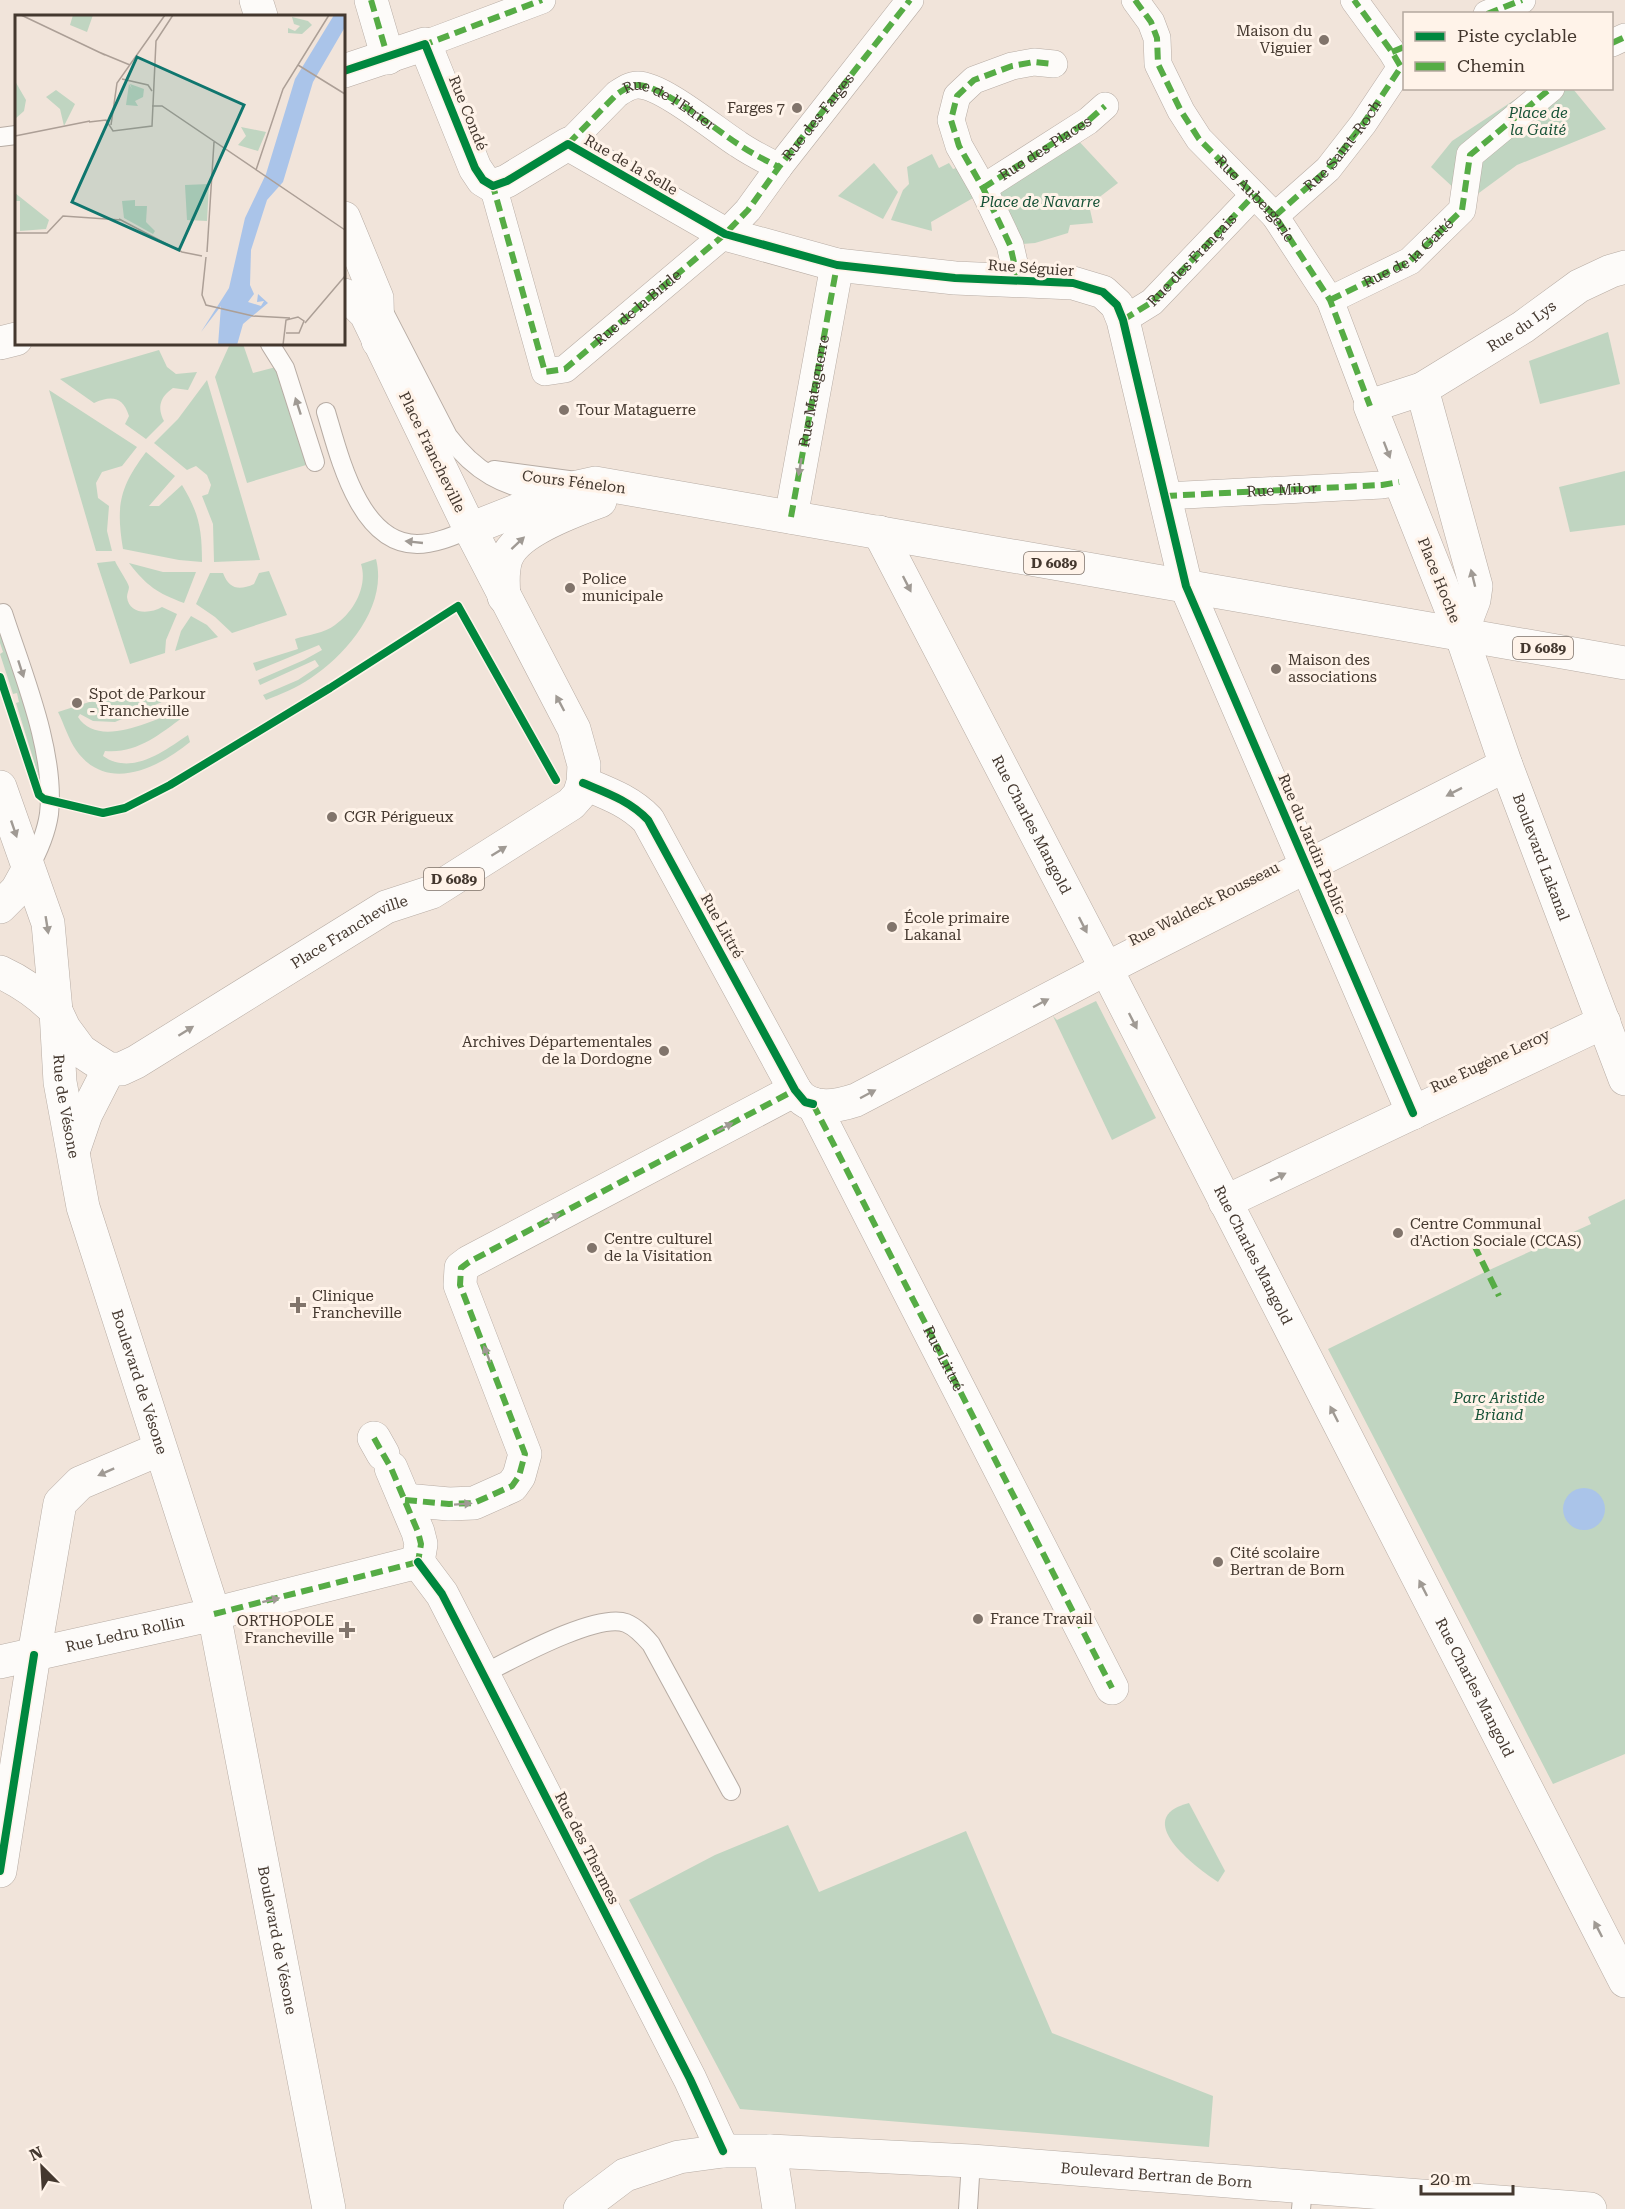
<svg xmlns="http://www.w3.org/2000/svg" width="1625" height="2209" font-family="'Roboto Serif',serif">
	<rect width="100%" height="100%" fill="#f1e4da"/>
	<!-- green -->
	<g fill="#c0d5c1">
		<polygon points="1531,89 1573,89 1606,129 1517,165 1468,201 1431,167 1452,141"/>
		<polygon points="1075,137 1118,183 1089,205 1093,223 1070,225 1068,233 1035,243 1010,245 985,192"/>
		<polygon points="932,154 939,168 949,163 953,169 966,165 980,194 931,222 932,231 891,220 903,190 909,184 907,167"/>
		<polygon points="874,163 898,192 883,219 838,196"/>
		<polygon points="1608,332 1620,384 1540,404 1529,361"/>
		<polygon points="236,344 243,344 253,373 276,367 306,465 247,483 215,377 229,346"/>
		<path d="M159,350L167,367L176,374L197,372L188,390L173,388C160,397 157,407 164,421L146,439L125,424L129,416C123,397 112,395 94,403L60,379Z"/>
		<polygon points="207,380 260,560 214,562 213,524 202,496 208,494 211,485 207,475 196,466 187,470 154,443 178,419"/>
		<polygon points="49,390 137,447 122,466 102,472 96,483 98,498 109,506 107,531 112,551 96,551"/>
		<path d="M146,452L175,476L149,506H159L182,485C199,513 202,529 202,562L179,560L123,549C116,506 119,488 146,452Z"/>
		<polygon points="1625,471 1625,525 1570,532 1559,487"/>
		<path d="M376,559C388,606 347,654 311,678C297,688 281,694 266,700L263,695L298,680L319,666L315,660L260,685L258,680L304,660L322,650L319,645L256,671L253,663L298,649L295,639C307,635 325,633 335,625C354,612 368,586 361,564Z"/>
		<path d="M115,561C118,568 128,582 129,587C129,590 127,593 127,597C129,615 150,614 162,607L177,614L166,640L165,653L130,664L97,563Z"/>
		<path d="M129,563L163,572H196L184,603C157,593 147,586 129,563Z"/>
		<path d="M269,571L287,615L232,633L215,617L196,604L210,573H223C229,589 239,591 254,584L259,573Z"/>
		<polygon points="191,616 207,625 218,637 175,651 181,631"/>
		<polygon points="0,622 37,747 40,781 16,703 19,702 17,693 13,694 0,654 3,652 0,643"/>
		<path d="M173,687L176,696L115,722L93,721L80,714L78,717C98,749 153,720 181,710L183,717C159,735 136,754 105,751L103,756C132,776 164,751 188,735L190,742C158,768 107,794 76,750C68,738 64,724 58,712L130,689L134,699Z"/>
		<polygon points="1096,1001 1156,1118 1112,1140 1053,1016 1057,1020"/>
		<polygon points="1625,1199 1625,1754 1553,1784 1328,1349 1487,1271 1591,1224 1588,1217"/>
		<path d="M1189,1803L1225,1871L1218,1882C1195,1867 1130,1818 1189,1803Z"/>
		<polygon points="788,1825 819,1892 966,1831 1052,2033 1213,2096 1209,2147 740,2109 629,1900 715,1855"/>
	</g>
	<!-- water -->
	<circle fill="#aac4e9" cx="1584" cy="1509" r="21"/>
	<g fill="none" stroke-linecap="round" stroke-linejoin="round">
		<defs>
			<g id="service">
				<polyline points="0,137 16,135"/>
				<path d="M383,310L448,436C475,472 503,487 547,494"/>
				<polyline points="270,344 285,368 315,462"/>
				<path d="M326,412C339,455 359,544 417,544C435,544 453,536 470,529"/>
				<polyline points="494,470 576,481"/>
				<path d="M3,613C22,672 56,752 49,814C46,835 38,852 28,870"/>
				<path d="M483,1674C511,1660 597,1612 626,1623C636,1627 644,1636 651,1644L731,1791"/>
				<polyline points="968,2209 971,2161"/>
				<polyline points="1301,2209 1303,2188"/>
			</g>
			<g id="pedestrian">
				<path id="s1" d="M1135,0L1151,22L1157,38L1158,64L1181,111L1199,139L1275,216L1330,300L1370,406"/>
				<polyline points="1487,14 1522,0"/>
				<polyline points="1612,43 1625,37"/>
				<polyline points="425,44 542,0"/>
				<path d="M568,144L617,94C623,90 630,85 638,85C662,85 716,130 738,144C751,153 765,160 779,167"/>
				<polyline points="493,186 545,372 565,369 725,234 748,210 779,167 910,0"/>
				<path id="s2" d="M983,188L1088,121L1105,106"/>
				<path id="s3" d="M1275,216L1328,169L1363,124L1401,67L1392,52L1354,0"/>
				<polyline points="1018,280 1010,245 983,188 959,146 951,120 957,96 974,80 1012,66 1034,62 1054,64"/>
				<path id="s4" d="M1330,300L1410,261L1462,210L1470,155L1551,88"/>
				<path id="s5" d="M1123,320L1152,302L1254,195"/>
				<path id="s6" d="M1165,496L1382,485L1399,482"/>
			</g>
			<g id="minor">
				<polyline points="371,0 388,58"/>
				<polyline points="344,71 425,44 475,168 483,180 493,186 507,181 568,144 725,234 837,265 955,278 1073,283 1103,292 1117,305 1123,320 1186,586 1413,1113"/>
				<polyline points="1422,389 1476,586 1474,600 1461,634"/>
				<polyline points="791,517 837,265"/>
				<path id="s7" d="M879,532L1094,945L1625,1981"/>
				<path id="s8" d="M1461,634L1370,406L1422,389L1523,327L1579,286L1611,271L1625,267"/>
				<path d="M583,783C607,793 630,801 648,820L795,1090C808,1112 835,1107 856,1100L1125,959L1506,765"/>
				<path id="s9" d="M56,1011L60,1082L83,1207L214,1614L329,2209"/>
				<polyline points="813,1104 1112,1688"/>
				<polyline points="74,1149 86,1114 109,1069"/>
				<polyline points="1225,1202 1604,1022"/>
				<polyline points="374,1438 383,1454"/>
				<polyline points="391,1468 418,1532 421,1544 418,1562"/>
				<polyline points="405,1500 449,1504 474,1503 512,1486 519,1476 525,1454 460,1285 461,1268 469,1262 795,1090"/>
				<polyline points="418,1562 442,1594 483,1674 690,2079 723,2151"/>
				<path id="s10" d="M0,1662L197,1618L418,1562"/>
				<polyline points="0,1871 34,1655 60,1503 80,1483 160,1449"/>
				<polyline points="770,2151 779,2209"/>
			</g>
			<g id="secondary">
				<polyline points="256,0 261,16"/>
				<polyline points="344,218 377,298 378,341"/>
				<path id="s11" d="M1461,634L1506,765L1625,1079"/>
				<path id="s12" d="M580,2209L625,2175L679,2157L723,2151H770L971,2161L1590,2209"/>
			</g>
			<g id="primary">
				<polyline points="0,343 16,339"/>
				<polyline points="470,529 577,487 595,483 1625,663"/>
				<path d="M504,597C503,585 502,571 506,559C516,531 573,511 600,501"/>
				<path id="s13" d="M0,787L48,923L56,1011L64,1028L81,1051L93,1059L109,1069H121L136,1062L386,907L432,892L571,804L579,795L583,783L584,765L574,729L470,529L366,314L356,304L344,295"/>
				<polyline points="0,907 17,890 28,870"/>
				<path d="M0,972C22,982 39,994 56,1011"/>
			</g>
		</defs>
		<!-- service casing -->
		<use href="#service" stroke="#b7aca4" stroke-width="20"/>
		<!-- pedestrian casing -->
		<use href="#pedestrian" stroke="#b7aca4" stroke-width="28"/>
		<!-- minor casing -->
		<use href="#minor" stroke="#b7aca4" stroke-width="34"/>
		<!-- secondary casing -->
		<use href="#secondary" stroke="#b7aca4" stroke-width="34"/>
		<!-- primary casing -->
		<use href="#primary" stroke="#b7aca4" stroke-width="34"/>
		<!-- service -->
		<use href="#service" stroke="#fdfbf9" stroke-width="18"/>
		<!-- pedestrian -->
		<use href="#pedestrian" stroke="#fdfbf9" stroke-width="27"/>
		<!-- minor -->
		<use href="#minor" stroke="#fdfbf9" stroke-width="33"/>
		<!-- secondary -->
		<use href="#secondary" stroke="#fdfbf9" stroke-width="33"/>
		<!-- primary -->
		<use href="#primary" stroke="#fdfbf9" stroke-width="33"/>
		<!-- quiet -->
		<g stroke="#56ac45" stroke-width="6" stroke-dasharray="12 6" stroke-linecap="butt">
			<polyline points="371,0 388,58"/>
			<polyline points="1135,0 1151,22 1157,38 1158,64 1181,111 1199,139 1275,216 1330,300 1370,406"/>
			<polyline points="1487,14 1522,0"/>
			<polyline points="1612,43 1625,37"/>
			<polyline points="421,46 542,0"/>
			<polyline points="1392,52 1404,47"/>
			<path id="s14" d="M568,144L617,94C623,90 630,85 638,85C662,85 716,130 738,144C751,153 765,160 779,167"/>
			<path id="s15" d="M490,184L493,186L545,372L565,369L725,234L748,210L779,167L910,0"/>
			<polyline points="983,188 1088,121 1105,106"/>
			<polyline points="1275,216 1328,169 1363,124 1401,67 1392,52 1354,0"/>
			<polyline points="1018,280 1010,245 983,188 959,146 951,120 957,96 974,80 1012,66 1034,62 1054,64"/>
			<polyline points="1330,300 1410,261 1462,210 1470,155 1551,88"/>
			<polyline points="1123,320 1152,302 1254,195"/>
			<polyline points="1165,496 1382,485 1399,482"/>
			<path id="s16" d="M791,517L837,265"/>
			<path id="s17" d="M813,1104L1112,1688"/>
			<polyline points="1474,1245 1499,1296"/>
			<polyline points="374,1438 391,1468 418,1532 421,1544 418,1562"/>
			<polyline points="405,1500 449,1504 474,1503 512,1486 519,1476 525,1454 460,1285 461,1268 469,1262 795,1090"/>
			<polyline points="214,1614 418,1562"/>
		</g>
		<defs>
			<g id="cycleway">
				<polyline points="344,71 425,44 475,168 483,180 493,186 507,181 568,144 725,234 837,265 955,278 1073,283 1103,292 1117,305 1123,320 1186,586 1413,1113"/>
				<polyline points="0,677 39,795 44,799 103,813 125,808 170,785 330,688 458,606 556,780"/>
				<path d="M583,783C607,793 630,801 648,820L795,1090L805,1102L813,1104"/>
				<polyline points="418,1562 442,1594 483,1674 690,2079 723,2151"/>
				<polyline points="0,1871 34,1655"/>
			</g>
		</defs>
		<!-- cycleway casing -->
		<use href="#cycleway" stroke="#fff3e9" stroke-width="11"/>
		<!-- cycleway -->
		<use href="#cycleway" stroke="#00873e" stroke-width="8"/>
	</g>
	<!-- one-way arrows -->
	<defs><path id="oneway-solid" d="M-6-.8H1V-3.2L6.5 0L1 3.2V.8H-6Z" transform="scale(1.5)"/></defs>
	<g fill="#a09a94">
		<use href="#oneway-solid" transform="translate(298 406) rotate(-108)"/>
		<use href="#oneway-solid" transform="translate(1387 450) rotate(69)"/>
		<use href="#oneway-solid" transform="translate(800 467) rotate(100)"/>
		<use href="#oneway-solid" transform="translate(414 542) rotate(-174)"/>
		<use href="#oneway-solid" transform="translate(518 543) rotate(-43)"/>
		<use href="#oneway-solid" transform="translate(1473 578) rotate(-104)"/>
		<use href="#oneway-solid" transform="translate(907 584) rotate(63)"/>
		<use href="#oneway-solid" transform="translate(21 669) rotate(72)"/>
		<use href="#oneway-solid" transform="translate(560 703) rotate(-118)"/>
		<use href="#oneway-solid" transform="translate(1454 792) rotate(153)"/>
		<use href="#oneway-solid" transform="translate(14 829) rotate(71)"/>
		<use href="#oneway-solid" transform="translate(499 851) rotate(-32)"/>
		<use href="#oneway-solid" transform="translate(47 925) rotate(81)"/>
		<use href="#oneway-solid" transform="translate(1083 925) rotate(63)"/>
		<use href="#oneway-solid" transform="translate(1041 1003) rotate(-28)"/>
		<use href="#oneway-solid" transform="translate(1133 1021) rotate(63)"/>
		<use href="#oneway-solid" transform="translate(186 1031) rotate(-32)"/>
		<use href="#oneway-solid" transform="translate(868 1094) rotate(-28)"/>
		<use href="#oneway-solid" transform="translate(725 1127) rotate(-28)"/>
		<use href="#oneway-solid" transform="translate(1278 1177) rotate(-26)"/>
		<use href="#oneway-solid" transform="translate(552 1218) rotate(-28)"/>
		<use href="#oneway-solid" transform="translate(487 1354) rotate(-111)"/>
		<use href="#oneway-solid" transform="translate(1334 1414) rotate(-117)"/>
		<use href="#oneway-solid" transform="translate(106 1472) rotate(156)"/>
		<use href="#oneway-solid" transform="translate(463 1504) rotate(-4)"/>
		<use href="#oneway-solid" transform="translate(1423 1588) rotate(-117)"/>
		<use href="#oneway-solid" transform="translate(271 1600) rotate(-14)"/>
		<use href="#oneway-solid" transform="translate(1598 1929) rotate(-117)"/>
	</g>
	<!-- markers -->
	<g fill="#81746b" stroke="#fff3e9" stroke-width="2">
		<circle cx="1324" cy="40" r="6"/>
		<circle cx="797" cy="108" r="6"/>
		<circle cx="564" cy="410" r="6"/>
		<circle cx="570" cy="588" r="6"/>
		<circle cx="1276" cy="669" r="6"/>
		<circle cx="77" cy="703" r="6"/>
		<circle cx="332" cy="817" r="6"/>
		<circle cx="892" cy="927" r="6"/>
		<circle cx="664" cy="1051" r="6"/>
		<circle cx="1398" cy="1233" r="6"/>
		<circle cx="592" cy="1248" r="6"/>
		<path d="M295 1296h6v6h6v6h-6v6h-6v-6h-6v-6h6z"/>
		<circle cx="1218" cy="1562" r="6"/>
		<circle cx="978" cy="1619" r="6"/>
		<path d="M344 1621h6v6h6v6h-6v6h-6v-6h-6v-6h6z"/>
	</g>
	<g text-anchor="middle" dominant-baseline="central" stroke-width="6" stroke-linejoin="round" paint-order="stroke">
		<!-- shield labels -->
		<g fill="#fff3e9" stroke="#7c7067" stroke-width="1.5">
			<rect x="1024" y="552" width="60" height="22" rx="4.5"/>
			<rect x="1513" y="637" width="60" height="22" rx="4.5"/>
			<rect x="424" y="868" width="60" height="22" rx="4.5"/>
		</g>
		<g font-size="14" font-weight="bold" fill="#44382f">
			<text x="1054" y="563">D 6089</text>
			<text x="1543" y="648">D 6089</text>
			<text x="454" y="879">D 6089</text>
		</g>
		<!-- poi labels -->
		<g font-size="15" fill="#44382f" stroke="#fff3e9" text-anchor="start">
			<text x="1312" y="31" text-anchor="end">Maison du<tspan x="1312" dy="17">Viguier</tspan></text>
			<text x="785" y="108" text-anchor="end">Farges 7</text>
			<text x="576" y="410">Tour Mataguerre</text>
			<text x="582" y="579">Police<tspan x="582" dy="17">municipale</tspan></text>
			<text x="1288" y="660">Maison des<tspan x="1288" dy="17">associations</tspan></text>
			<text x="89" y="694">Spot de Parkour<tspan x="89" dy="17">- Francheville</tspan></text>
			<text x="344" y="817">CGR Périgueux</text>
			<text x="904" y="918">École primaire<tspan x="904" dy="17">Lakanal</tspan></text>
			<text x="652" y="1042" text-anchor="end">Archives Départementales<tspan x="652" dy="17">de la Dordogne</tspan></text>
			<text x="1410" y="1224">Centre Communal<tspan x="1410" dy="17">d'Action Sociale (CCAS)</tspan></text>
			<text x="604" y="1239">Centre culturel<tspan x="604" dy="17">de la Visitation</tspan></text>
			<text x="312" y="1296">Clinique<tspan x="312" dy="17">Francheville</tspan></text>
			<text x="1230" y="1553">Cité scolaire<tspan x="1230" dy="17">Bertran de Born</tspan></text>
			<text x="990" y="1619">France Travail</text>
			<text x="334" y="1621" text-anchor="end">ORTHOPOLE<tspan x="334" dy="17">Francheville</tspan></text>
		</g>
		<!-- street labels -->
		<g font-size="15" fill="#44382f" stroke="#fff3e9">
			<text transform="translate(468 113) rotate(68)">Rue Condé</text>
			<text stroke="none"><textPath href="#s14" startOffset="129">Rue de l'Etrier</textPath></text>
			<text stroke="none"><textPath href="#s15" startOffset="576">Rue des Farges</textPath></text>
			<text stroke="none"><textPath href="#s3" startOffset="98">Rue Saint-Roch</textPath></text>
			<text stroke="none"><textPath href="#s2" startOffset="74">Rue des Places</textPath></text>
			<text transform="translate(631 165) rotate(30)">Rue de la Selle</text>
			<text stroke="none"><textPath href="#s1" startOffset="238">Rue Aubergerie</textPath></text>
			<text stroke="none"><textPath href="#s4" startOffset="92">Rue de la Gaité</textPath></text>
			<text stroke="none"><textPath href="#s5" startOffset="92">Rue des Français</textPath></text>
			<text transform="translate(1031 268) rotate(4)">Rue Séguier</text>
			<text stroke="none"><textPath href="#s15" startOffset="312">Rue de la Bride</textPath></text>
			<text stroke="none"><textPath href="#s8" startOffset="418">Rue du Lys</textPath></text>
			<text stroke="none"><textPath href="#s16" startOffset="128">Rue Mataguerre</textPath></text>
			<text transform="translate(432 452) rotate(64)">Place Francheville</text>
			<text transform="translate(574 482) rotate(7)">Cours Fénelon</text>
			<text stroke="none"><textPath href="#s6" startOffset="117">Rue Milor</textPath></text>
			<text transform="translate(1439 580) rotate(68)">Place Hoche</text>
			<text stroke="none"><textPath href="#s7" startOffset="330">Rue Charles Mangold</textPath></text>
			<text transform="translate(1312 844) rotate(67)">Rue du Jardin Public</text>
			<text stroke="none"><textPath href="#s11" startOffset="237">Boulevard Lakanal</textPath></text>
			<text transform="translate(1204 904) rotate(-27)">Rue Waldeck Rousseau</text>
			<text transform="translate(722 926) rotate(61)">Rue Littré</text>
			<text stroke="none"><textPath href="#s13" startOffset="592">Place Francheville</textPath></text>
			<text transform="translate(1490 1061) rotate(-25)">Rue Eugène Leroy</text>
			<text stroke="none"><textPath href="#s9" startOffset="96">Rue de Vésone</textPath></text>
			<text stroke="none"><textPath href="#s7" startOffset="814">Rue Charles Mangold</textPath></text>
			<text stroke="none"><textPath href="#s17" startOffset="286">Rue Littré</textPath></text>
			<text stroke="none"><textPath href="#s9" startOffset="382">Boulevard de Vésone</textPath></text>
			<text stroke="none"><textPath href="#s10" startOffset="128">Rue Ledru Rollin</textPath></text>
			<text stroke="none"><textPath href="#s7" startOffset="1300">Rue Charles Mangold</textPath></text>
			<text transform="translate(587 1848) rotate(63)">Rue des Thermes</text>
			<text stroke="none"><textPath href="#s9" startOffset="958">Boulevard de Vésone</textPath></text>
			<text stroke="none"><textPath href="#s12" startOffset="592">Boulevard Bertran de Born</textPath></text>
		</g>
		<!-- park labels -->
		<g font-size="15" font-style="italic" fill="#175237" stroke="#fff3e9">
			<text x="1538" y="113">Place de<tspan x="1538" dy="17">la Gaité</tspan></text>
			<text x="1040" y="202">Place de Navarre</text>
			<text x="1499" y="1398">Parc Aristide<tspan x="1499" dy="17">Briand</tspan></text>
		</g>
	</g>
	<!-- overview -->
	<g transform="translate(15 15)">
		<rect width="330" height="330" fill="#f1e4da"/>
		<path d="M58,0H78L72,17L55,10ZM277,2L293,6L297,10L287,19L273,18V13L280,16L285,11L279,9ZM0,66L11,85L9,96L0,104ZM114,69L117,74L115,69L129,74L128,82L120,86L123,91L111,90ZM41,75L60,89L49,111L45,94L31,82ZM226,112L251,117L243,136L223,130L231,121ZM194,169L192,206L172,205L170,170ZM0,178L34,205L31,214L5,216V186H0ZM120,185V191H132L131,207L140,216L138,219L109,203L107,186Z" fill="#c0d5c1"/>
		<path d="M319,0H330V12L298,67L268,167L252,185L236,235L235,270L239,279L233,287L246,291L249,286L242,287L243,279L253,288L228,309L222,330H203L206,291L186,317L214,273L230,203L251,159L280,64Z" fill="#aac4e9"/>
		<path fill="none" stroke="#ac9f96" stroke-width="1.5" d="M6,0L90,40M86,38L115,50M283,50L330,79M107,64L133,70L137,76M137,91H147L330,215M74,107L91,105L98,116L137,111L141,26L158,0M96,110L102,68L150,0M0,121L75,106M241,155L268,74L314,0M104,204L167,237L187,241M0,218H32L48,201L106,205M192,237L199,127M191,242L187,280L191,290L238,301L275,303M290,308L330,261M268,330L271,305L283,302L289,306L284,318H271"/>
		<path fill="#0f766e" fill-opacity="0.15" stroke="#0f766e" stroke-width="3" d="M122,42L229,90L164,235L57,187Z"/>
		<rect width="330" height="330" fill="none" stroke="#44382f" stroke-width="3"/>
	</g>
	<!-- legend -->
	<rect x="1403" y="12" width="210" height="78" fill="#fff3e9" stroke="#b4a89f" stroke-width="1.5"/>
	<rect x="1415" y="32" width="30" height="9" fill="#00873e" stroke="#b4a89f" stroke-width="1.5"/>
	<text x="1457" y="42" font-size="18" fill="#44382f">Piste cyclable</text>
	<rect x="1415" y="62" width="30" height="9" fill="#56ac45" stroke="#b4a89f" stroke-width="1.5"/>
	<text x="1457" y="72" font-size="18" fill="#44382f">Chemin</text>
	<!-- north arrow -->
	<g transform="translate(42 2167) rotate(336)" stroke="#fff3e9" stroke-width="4.5" paint-order="stroke">
	<path d="M0-4.5L10 22L0 15L-10 22Z" fill="#44382f"/>
	<text y="-9" font-size="16" font-weight="bold" text-anchor="middle" fill="#44382f">N</text>
	</g>
	<!-- scale -->
	<path d="M1421 2185v9h92v-9" fill="none" stroke="#44382f" stroke-width="3"/>
	<text x="1430" y="2185" font-size="18" fill="#44382f" stroke="#fff3e9" stroke-width="4.5" paint-order="stroke">20 m</text>
</svg>
